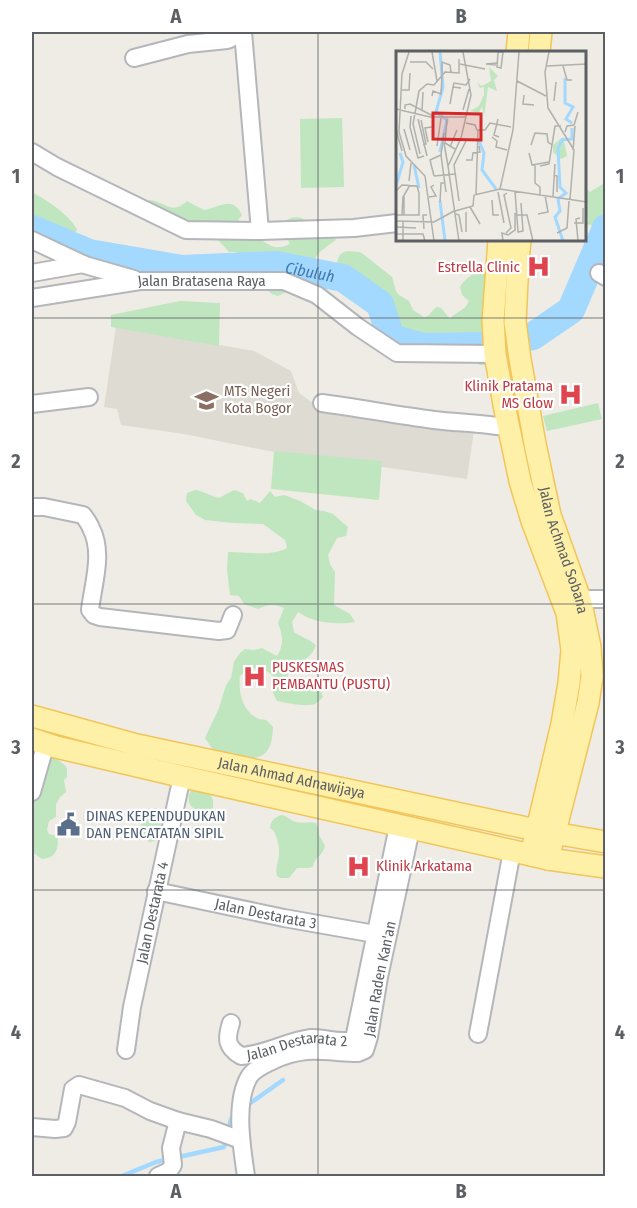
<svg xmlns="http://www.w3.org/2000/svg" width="637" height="1208" font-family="'Fira Sans Condensed',sans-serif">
	<rect width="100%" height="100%" fill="#eeece4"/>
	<!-- education -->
	<polygon fill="#dedbd2" points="116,327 254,351 291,371 299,393 317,406 474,430 467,479 269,451 184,434 121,425 117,409 104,407"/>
	<!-- green -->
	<g fill="#c0e6c0">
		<polygon points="342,118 344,187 301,188 300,119"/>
		<polygon points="603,184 606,187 605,231 598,227 586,224 588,220 587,214 584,213 585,187 590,192"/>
		<path d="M32,192C49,202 66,212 77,229L73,239L69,242L32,241Z"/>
		<path d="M149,200C165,201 171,216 187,201L204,210C220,207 233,195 242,215L238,220C247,227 266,246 275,247C280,248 285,246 290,244L285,235L284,222C290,217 299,215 306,221C313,226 305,223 314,227C320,230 326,232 332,234L336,240C330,244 324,248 319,253C314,258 313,265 308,270L289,265L285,271L295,279L290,290L278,296L272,294L266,289L226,274L233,264L239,263L240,257L236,252H229L217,239L203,240L184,235L177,216L145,204Z"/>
		<path d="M605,239V287H603C599,284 589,276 588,273C586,266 589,253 593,248C596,244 602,242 605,239Z"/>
		<path d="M347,251L360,252L363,254L392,277L396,291L399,295L409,301L413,310L424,317L428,316L436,307L441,308L450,319C456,311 465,311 469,301L462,295L460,287C465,278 478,267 488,276L486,339L479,345L476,349L490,365H480L476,362L440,348L432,341L428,340L418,342L414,345L417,354L384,337L387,320L379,317L382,309L375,304L374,300L361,294V290L367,283L368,279C356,282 345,278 337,268C337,260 338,253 347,251Z"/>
		<polygon points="180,301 220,303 219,346 111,327 111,315"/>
		<polygon points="598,403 602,419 547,431 543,416"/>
		<polygon points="274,451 382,461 379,500 271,489"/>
		<path d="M195,490C204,491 210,496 219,498L234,490L243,493L247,501L251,499L260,503L270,491L275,497L284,495L300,501L316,510L324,511L333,514L348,527L346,536L337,538L328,555L330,564L335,572L334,605L350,614L355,622C336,625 313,623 298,612L292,622L294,632C301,637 309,639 316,645C310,661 301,660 287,668L288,678C298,685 309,682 320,688L323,697C321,699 317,703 315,704C306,707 286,703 277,701L273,693V676C262,665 251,666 240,676C238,690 242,711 257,718C260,720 263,719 266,720C269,722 271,725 273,727C272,770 245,758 215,753L205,738L219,708L226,685L231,678L234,662L239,654L245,649L254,650L262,648L277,656C284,645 283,635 278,623L284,608C274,604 268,604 258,609L244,604L239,596L230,595L227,569L228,552C247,552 270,557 287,548L285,540L263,524L232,523L205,520L196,515L186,501L187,493Z"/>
		<path d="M48,757C56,757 62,762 67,768V777L64,780L66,792L60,797L56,804V817L49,821L47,830L49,834L57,836C60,848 55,859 42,859L35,854L32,853V784Z"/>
		<path d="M192,789L209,790L213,801V813L208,816C195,810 182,805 192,789Z"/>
		<path d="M156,808C164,818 161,831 155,841L149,842L145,838L141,825L150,810Z"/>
		<path d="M282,815C287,816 290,820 296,822C302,824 309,821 316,823L318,827L319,835L325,846C323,856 314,857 313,867L309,868H297L289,878H280L277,876C275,868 278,863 279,856C280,847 277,838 274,831L270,828C271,821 274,817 282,815Z"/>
	</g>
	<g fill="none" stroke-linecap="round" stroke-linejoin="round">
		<!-- stream -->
		<g stroke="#a3d8ff" stroke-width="4.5">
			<polyline points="246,1106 283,1080"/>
			<polyline points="228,1131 231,1119 236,1115"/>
			<polyline points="122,1176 156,1162 224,1147 226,1140"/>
		</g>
		<!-- river -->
		<path stroke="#a3d8ff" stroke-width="28" id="s1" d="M32,229L89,253L182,269L276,265L343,278L380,304L391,338L423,347L484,346L533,336L571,310L606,228"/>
		<defs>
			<g id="minor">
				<polyline points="243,32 260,231"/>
				<polyline points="134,58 188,44 227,40 230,39 233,32"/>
				<polyline points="32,152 57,167 186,230 260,231 354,228 397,223"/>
				<polyline points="32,240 85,265 134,279"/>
				<polyline points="32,273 83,264"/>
				<polyline points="599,273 606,277"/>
				<path id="s2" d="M32,298L140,281H284L317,295L358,327L397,353L495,354"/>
				<path d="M322,403C359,408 396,415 434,420C459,423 484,423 509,428"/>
				<polyline points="32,404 89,397"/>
				<path d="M32,507H44L83,515C86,519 89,523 91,528C104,553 93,584 90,610L94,615L100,617L219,631L227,630L233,615"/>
				<polyline points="580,599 606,599"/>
				<polyline points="32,792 46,743"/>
				<path id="s3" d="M156,891L284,918L375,934"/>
				<path id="s4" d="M231,1023C226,1039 226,1047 241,1056C265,1055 287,1041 311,1038C325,1037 341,1045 354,1039L398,826"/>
				<polyline points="478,1034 512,851"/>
				<path id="s5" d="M126,1050L132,1007L181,781L180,776"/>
				<polyline points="32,1127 55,1129 64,1128 67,1122 73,1089 79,1085 125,1098 150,1111 178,1121 211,1129 241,1140"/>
				<polyline points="158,1176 169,1171 173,1165 171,1148 178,1121"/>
				<path id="s6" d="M246,1176C242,1148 234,1103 249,1077C254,1069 264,1065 272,1061C282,1056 296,1052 307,1051C324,1050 342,1053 358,1053L365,1050L369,1037L379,977L411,829"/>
			</g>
			<g id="major">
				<polyline points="517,52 519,32"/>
				<polyline points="539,52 541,32"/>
				<polyline points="499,240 493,321 495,354 505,410 520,481 532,521 567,613 572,650 569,683 562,724 531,855"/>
				<path id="s7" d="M520,240L518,261L515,322L520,359L535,444L550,515L580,599L590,647L592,677L588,703L548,859"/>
				<path id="s8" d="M32,716L137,745L536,830L606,842"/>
				<polyline points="32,739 56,747 180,776 531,855 548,859 606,867"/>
			</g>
		</defs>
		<!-- minor casing -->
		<use href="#minor" stroke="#b4b6bb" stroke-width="20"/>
		<!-- major casing -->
		<use href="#major" stroke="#f2c559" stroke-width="24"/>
		<!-- minor -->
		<use href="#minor" stroke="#fff" stroke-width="16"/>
		<!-- major -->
		<use href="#major" stroke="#fff0a8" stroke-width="21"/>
	</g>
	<!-- grid -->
	<path fill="none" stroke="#5c6064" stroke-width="1.5" stroke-opacity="0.55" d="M318,32V1176M32,318H606M32,604H606M32,890H606"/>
	<!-- icons -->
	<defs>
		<symbol id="hospital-bare" viewBox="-9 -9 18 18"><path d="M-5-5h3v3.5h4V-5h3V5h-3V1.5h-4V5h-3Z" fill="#e0444e" stroke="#fff" stroke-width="2.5" paint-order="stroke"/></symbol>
		<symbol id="school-bare" viewBox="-9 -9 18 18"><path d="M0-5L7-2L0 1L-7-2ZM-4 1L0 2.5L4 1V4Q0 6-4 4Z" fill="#8d6e63" stroke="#fff" stroke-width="2.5" paint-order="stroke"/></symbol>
		<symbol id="civic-bare" viewBox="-9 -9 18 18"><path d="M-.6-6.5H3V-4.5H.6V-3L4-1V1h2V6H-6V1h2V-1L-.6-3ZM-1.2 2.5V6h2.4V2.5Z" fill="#5c6f8a" stroke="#fff" stroke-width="2.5" paint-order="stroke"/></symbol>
	</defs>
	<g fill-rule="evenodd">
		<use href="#hospital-bare" x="522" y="250" width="33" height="33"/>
		<use href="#hospital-bare" x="554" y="378" width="33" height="33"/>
		<use href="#school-bare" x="190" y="384" width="33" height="33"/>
		<use href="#hospital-bare" x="238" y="660" width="33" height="33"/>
		<use href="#civic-bare" x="52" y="808" width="33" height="33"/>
		<use href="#hospital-bare" x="342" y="850" width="33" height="33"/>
	</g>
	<g text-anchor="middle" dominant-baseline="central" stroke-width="4.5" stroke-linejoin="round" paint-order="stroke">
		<!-- health labels -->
		<g font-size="15" fill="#be3a42" stroke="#fff" text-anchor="end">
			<text x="520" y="267">Estrella Clinic</text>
			<text x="553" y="386">Klinik Pratama<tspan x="553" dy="17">MS Glow</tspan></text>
			<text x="272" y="667" text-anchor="start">PUSKESMAS<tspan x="272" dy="17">PEMBANTU (PUSTU)</tspan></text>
			<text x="376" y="866" text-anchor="start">Klinik Arkatama</text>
		</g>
		<!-- street labels -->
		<g font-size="15" fill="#5c6064" stroke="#fff">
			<text stroke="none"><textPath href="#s2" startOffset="171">Jalan Bratasena Raya</textPath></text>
			<text stroke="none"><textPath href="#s7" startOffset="316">Jalan Achmad Sobana</textPath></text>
			<text stroke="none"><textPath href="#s8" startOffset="267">Jalan Ahmad Adnawijaya</textPath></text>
			<text stroke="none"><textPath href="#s5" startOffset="140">Jalan Destarata 4</textPath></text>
			<text stroke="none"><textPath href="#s3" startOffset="112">Jalan Destarata 3</textPath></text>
			<text stroke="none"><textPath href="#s6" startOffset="297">Jalan Raden Kan'an</textPath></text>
			<text stroke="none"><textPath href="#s4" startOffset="96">Jalan Destarata 2</textPath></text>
		</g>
		<!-- education labels -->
		<g font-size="15" fill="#785e54" stroke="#fff" text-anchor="start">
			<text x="224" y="391">MTs Negeri<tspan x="224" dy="17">Kota Bogor</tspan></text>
		</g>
		<!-- service labels -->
		<g font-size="15" fill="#4e5e75" stroke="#fff" text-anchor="start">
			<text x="86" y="816">DINAS KEPENDUDUKAN<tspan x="86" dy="17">DAN PENCATATAN SIPIL</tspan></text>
		</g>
		<!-- water labels -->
		<g font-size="16" font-style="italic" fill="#3f78b2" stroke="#fff">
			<text stroke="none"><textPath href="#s1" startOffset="285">Cibuluh</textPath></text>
		</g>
	</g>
	<!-- overview -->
	<g transform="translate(396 51)">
		<rect width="190" height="190" fill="#eeece4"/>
		<path d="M93,16L102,25L98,29L101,40L92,36L88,65L86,55L83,62L74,60L83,55L88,44V36L84,37L81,32L86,35L95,30ZM167,86L171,105L165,108L157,101V94Z" fill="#c0e6c0"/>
		<path fill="none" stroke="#a3d8ff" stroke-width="3" d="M44,1L47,36L40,61L51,69L44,101M169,27V52L177,56L170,68L176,72M83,90L88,102L86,119L100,138M18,114L23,137M0,135L7,111L4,102M44,150L49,190M167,190L159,166L164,160L162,148L170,142L164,136L162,98L166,89L176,88V77"/>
		<path fill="none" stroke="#b0b0ad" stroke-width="1.5" d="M13,1L6,23L3,81L10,105L29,125L38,190M36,1L41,30M102,1H107L105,17L101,16ZM153,1L149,21L152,57L178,99L174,148M14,11H30L37,18M64,13L89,18M100,14L90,13L101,12M151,15L191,13M167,15L171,29H176M46,24V11L54,14L55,21M121,30L150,45M57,36L58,32L70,34L74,28M6,39H13L14,22M128,44L127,53L138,54M36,45L37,40L45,43L46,25M158,50L160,31M54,53L57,36L65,37M0,58L34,66H70M9,58V54L14,53L37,65M26,59L27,41M67,59L73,38M15,65L14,76L22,107L28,105M22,68L31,105M51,68L49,92L59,98M102,68L98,84L103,86M25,69L30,93L27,94M70,72L79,74L81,79H89L94,72L115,76M0,78L6,100M8,78L14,99M169,81L171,75L178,74L182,61M48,82L45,104L50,141M96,86L101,90L100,96L111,99M32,91L29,77L36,76M48,92L52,115M135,94L139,82L151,83L152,91L156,94M41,95L45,67M54,96L61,79M177,99L179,75M133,102L136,114L153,111M24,103L17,73L23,40L31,33L38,34L49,21L63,22V8M70,109H76L77,102L84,101L83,95M139,114V132L144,136V144M144,115L153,113L159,75H165M158,124L161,125V141M38,125L34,109L45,104M38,125L59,123M13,130L15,112M104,138L117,79L123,1M104,138L191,151M0,140L6,134L21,135L23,142V164H0M119,140L122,181L127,180L125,152M102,141L108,172M80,144L82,79M157,145L159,113M33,146L40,145L35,136L38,134M96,149L97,164H103M63,150L58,114L71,88M44,151L45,132H49M74,156L84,173M59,160L77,155L78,144L104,138M60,163L63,164L66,181M142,163L152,161L149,144M6,164L7,146L14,134M8,164V145M121,164H131L137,190M0,170L38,171L58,160M7,171V190M178,172H187V157M0,176L20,177M28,178L27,164H31M70,181V161M110,182L115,177L108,144L111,142M161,182L171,177L173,150M0,183H27L29,190M63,190L52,115L65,87L75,44L67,1M107,190L106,182L112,184L119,179V162M182,190L180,168L184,167"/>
		<path fill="#d62828" fill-opacity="0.15" stroke="#d62828" stroke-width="3" d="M37,62L85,63V89L37,88Z"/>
		<rect width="190" height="190" fill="none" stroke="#5c6064" stroke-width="3"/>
	</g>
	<!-- border -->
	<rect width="637" height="1208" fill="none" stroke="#ffffff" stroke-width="66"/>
	<rect x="33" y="33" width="571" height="1142" fill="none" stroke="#5c6064" stroke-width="2"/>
	<g font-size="20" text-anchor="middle" font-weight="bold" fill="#5c6064">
		<text x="176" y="23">A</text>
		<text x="461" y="23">B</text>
		<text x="16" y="183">1</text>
		<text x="620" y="183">1</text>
		<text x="16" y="468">2</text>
		<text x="620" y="468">2</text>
		<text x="16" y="754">3</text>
		<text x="620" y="754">3</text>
		<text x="16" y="1039">4</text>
		<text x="620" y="1039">4</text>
		<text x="176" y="1198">A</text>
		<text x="461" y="1198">B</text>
	</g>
</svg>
